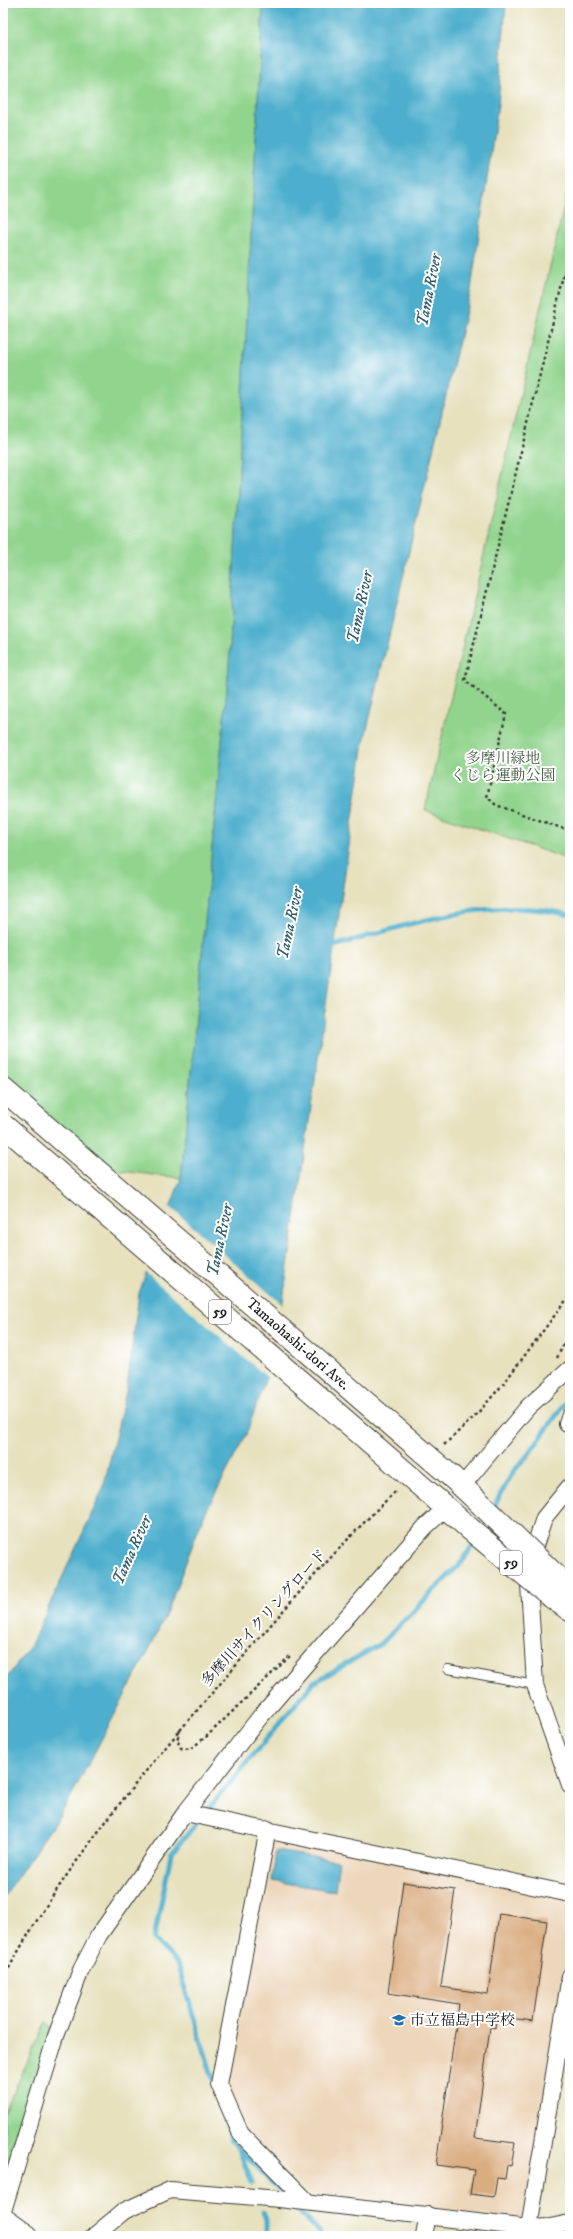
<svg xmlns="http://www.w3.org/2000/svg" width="573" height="2239" font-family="'IM FELL DW Pica','Noto Serif JP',serif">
	<rect width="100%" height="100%" fill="#fff"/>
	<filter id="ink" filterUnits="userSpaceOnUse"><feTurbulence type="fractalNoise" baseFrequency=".025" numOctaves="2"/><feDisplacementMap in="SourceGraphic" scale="8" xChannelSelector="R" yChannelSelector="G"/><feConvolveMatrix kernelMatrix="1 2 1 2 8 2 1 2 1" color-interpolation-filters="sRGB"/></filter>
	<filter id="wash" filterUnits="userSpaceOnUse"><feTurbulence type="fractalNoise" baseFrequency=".012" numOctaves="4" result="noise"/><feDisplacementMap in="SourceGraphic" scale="16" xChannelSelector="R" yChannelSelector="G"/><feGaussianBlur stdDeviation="0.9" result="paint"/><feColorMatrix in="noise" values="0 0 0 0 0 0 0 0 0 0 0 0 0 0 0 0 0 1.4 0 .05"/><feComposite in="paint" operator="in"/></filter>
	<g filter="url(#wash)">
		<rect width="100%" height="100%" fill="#e7e1be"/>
		<!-- built -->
		<polygon fill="#edd7bb" points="279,1840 570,1898 570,1953 522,2219 309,2193 249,2132 229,2087 269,1844"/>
		<!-- green -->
		<g fill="#91d48d" stroke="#567854">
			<polygon points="3,3 263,3 229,667 181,1178 94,1168 3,1089"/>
			<polygon points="570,180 570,860 425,810"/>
			<polygon points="45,2023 51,2027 3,2187 3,2115"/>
		</g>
		<!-- water -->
		<g fill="#4eafcd" stroke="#356674">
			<polygon points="263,3 506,3 498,104 471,290 364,742 276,1349 246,1435 203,1517 168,1610 147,1654 66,1806 3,1898 3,1683 31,1645 103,1489 127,1387 139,1293 181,1178 229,667"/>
			<polygon points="276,1851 339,1861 335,1891 272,1881"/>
		</g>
		<!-- pier -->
		<polygon fill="#e7e1be" points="169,1206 284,1306 278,1349 268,1378 145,1272"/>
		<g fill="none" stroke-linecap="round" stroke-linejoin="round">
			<!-- stream -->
			<g stroke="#4eafcd" stroke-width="5">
				<path d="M334,946C411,924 489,895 570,915"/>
				<polyline points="493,1508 513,1472 528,1455 570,1396"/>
				<polyline points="214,2082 177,1963 154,1939 171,1854 313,1683 382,1643 463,1561 475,1540"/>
				<polyline points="222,2109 232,2141 284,2195"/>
				<polyline points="240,2152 252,2183"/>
				<polyline points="293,2205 323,2236"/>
				<polyline points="263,2211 266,2220 266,2236"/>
			</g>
		</g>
		<g id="blocks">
			<!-- building -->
			<polygon fill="#daad81" points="403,1882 455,1890 441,1987 488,1994 499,1914 547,1921 533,2021 509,2018 508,2022 496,2021 495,2028 490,2027 475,2138 515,2143 511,2166 507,2165 505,2179 497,2178 494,2197 470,2194 474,2170 436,2165 459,2004 388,1993"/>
		</g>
	</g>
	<g filter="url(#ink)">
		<use href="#blocks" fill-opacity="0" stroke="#3a3a34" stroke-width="1"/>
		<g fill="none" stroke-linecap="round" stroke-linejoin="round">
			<defs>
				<polyline id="service" points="448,1669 535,1685"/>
				<g id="minor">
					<polyline points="570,1415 567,1424 570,1425"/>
					<polyline points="462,1486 528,1407 570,1369"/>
					<polyline points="570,1486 544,1518 528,1567 535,1685 570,1785"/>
					<polyline points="185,1813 570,1894"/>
					<polyline points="268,1829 219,2084 241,2134 308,2202"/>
					<polyline points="3,2211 56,2036 81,1970 99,1935 185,1813 260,1717 425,1527 446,1508"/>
					<polyline points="529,2228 570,1976"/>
					<polyline points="94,2236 124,2211 170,2190 279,2199 529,2228 550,2227 570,2223"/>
					<polyline points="424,2236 428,2215"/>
				</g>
				<polyline id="secondary" points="3,2219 27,2236"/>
				<g id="primary">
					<polyline points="3,1089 94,1168"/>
					<polyline points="452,1477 484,1507"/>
					<polyline points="436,1499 470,1529"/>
					<polyline points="559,1579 570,1590"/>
					<polyline points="552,1597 570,1610"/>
				</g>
			</defs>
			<!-- service casing -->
			<use href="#service" stroke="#3a3a34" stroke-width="10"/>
			<!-- minor casing -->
			<use href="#minor" stroke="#3a3a34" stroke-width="18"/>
			<!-- secondary casing -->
			<use href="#secondary" stroke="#3a3a34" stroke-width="24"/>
			<!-- primary casing -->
			<use href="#primary" stroke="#3a3a34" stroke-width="24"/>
			<!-- path -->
			<g stroke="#3a3a34" stroke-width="2.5" stroke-dasharray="3 3" stroke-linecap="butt">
				<polyline points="570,252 465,680 506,714 487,797 496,805 570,831"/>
				<polyline points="557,1358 570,1331"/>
				<polyline points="444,1445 476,1415 504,1383 570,1295"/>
				<polyline points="180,1730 177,1740 181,1748 190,1749 206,1737 290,1656"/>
				<path d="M3,1979C62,1868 144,1771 226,1677C281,1613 336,1548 397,1490"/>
			</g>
			<!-- service -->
			<use href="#service" stroke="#fff" stroke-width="8"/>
			<!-- minor -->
			<use href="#minor" stroke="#fff" stroke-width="16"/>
			<!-- secondary -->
			<use href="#secondary" stroke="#fff" stroke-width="22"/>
			<!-- primary -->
			<use href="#primary" stroke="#fff" stroke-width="22"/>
			<defs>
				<g id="primary-bridge">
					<polyline points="3,1125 436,1499"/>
					<polyline points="94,1168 452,1477"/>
					<polyline points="484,1507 559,1579"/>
					<polyline points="470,1529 552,1597"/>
				</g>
			</defs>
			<!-- primary-bridge casing -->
			<use href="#primary-bridge" stroke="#3a3a34" stroke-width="24" stroke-linecap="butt"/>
			<!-- primary-bridge -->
			<use href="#primary-bridge" stroke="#fff" stroke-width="22"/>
		</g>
	</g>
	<!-- icons -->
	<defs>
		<symbol id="school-bare" viewBox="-9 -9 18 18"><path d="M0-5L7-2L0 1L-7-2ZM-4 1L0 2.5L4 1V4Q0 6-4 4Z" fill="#1f6fb2" stroke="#fff" stroke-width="2.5" paint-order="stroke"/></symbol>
	</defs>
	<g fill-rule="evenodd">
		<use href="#school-bare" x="389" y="2010" width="20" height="20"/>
	</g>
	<g text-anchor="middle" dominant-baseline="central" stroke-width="4" stroke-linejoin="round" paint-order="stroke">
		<!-- shield labels -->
		<g fill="#fff" stroke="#606060" stroke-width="1">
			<rect x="209" y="1300" width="22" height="24" rx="3"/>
			<rect x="500" y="1551" width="22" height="24" rx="3"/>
		</g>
		<g font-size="14" font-weight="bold" fill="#1c1c1c">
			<text x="220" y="1312">59</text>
			<text x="511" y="1563">59</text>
		</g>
		<!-- park labels -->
		<g font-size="15" fill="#455c44" stroke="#fff">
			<text x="503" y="758">多摩川緑地<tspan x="503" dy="17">くじら運動公園</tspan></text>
		</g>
		<!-- street labels -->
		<g font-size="15" fill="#1c1c1c" stroke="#fff">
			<text transform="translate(298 1344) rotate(41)">Tamaohashi-dori Ave.</text>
			<text transform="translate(264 1618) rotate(-48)">多摩川サイクリングロード</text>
		</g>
		<!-- poi labels -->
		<g font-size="15" fill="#1c1c1c" stroke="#fff" text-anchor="start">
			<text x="410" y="2020">市立福島中学校</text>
		</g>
		<!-- water labels -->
		<g font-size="16" font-style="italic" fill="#325e6c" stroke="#fff">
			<text transform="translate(429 290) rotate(-79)">Tama River</text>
			<text transform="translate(360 607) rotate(-78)">Tama River</text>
			<text transform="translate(290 923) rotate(-78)">Tama River</text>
			<text transform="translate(220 1240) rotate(-78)">Tama River</text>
			<text transform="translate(132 1550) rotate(-66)">Tama River</text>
		</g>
	</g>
	<!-- margin -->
	<rect width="573" height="2239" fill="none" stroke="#fff" stroke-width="16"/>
</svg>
